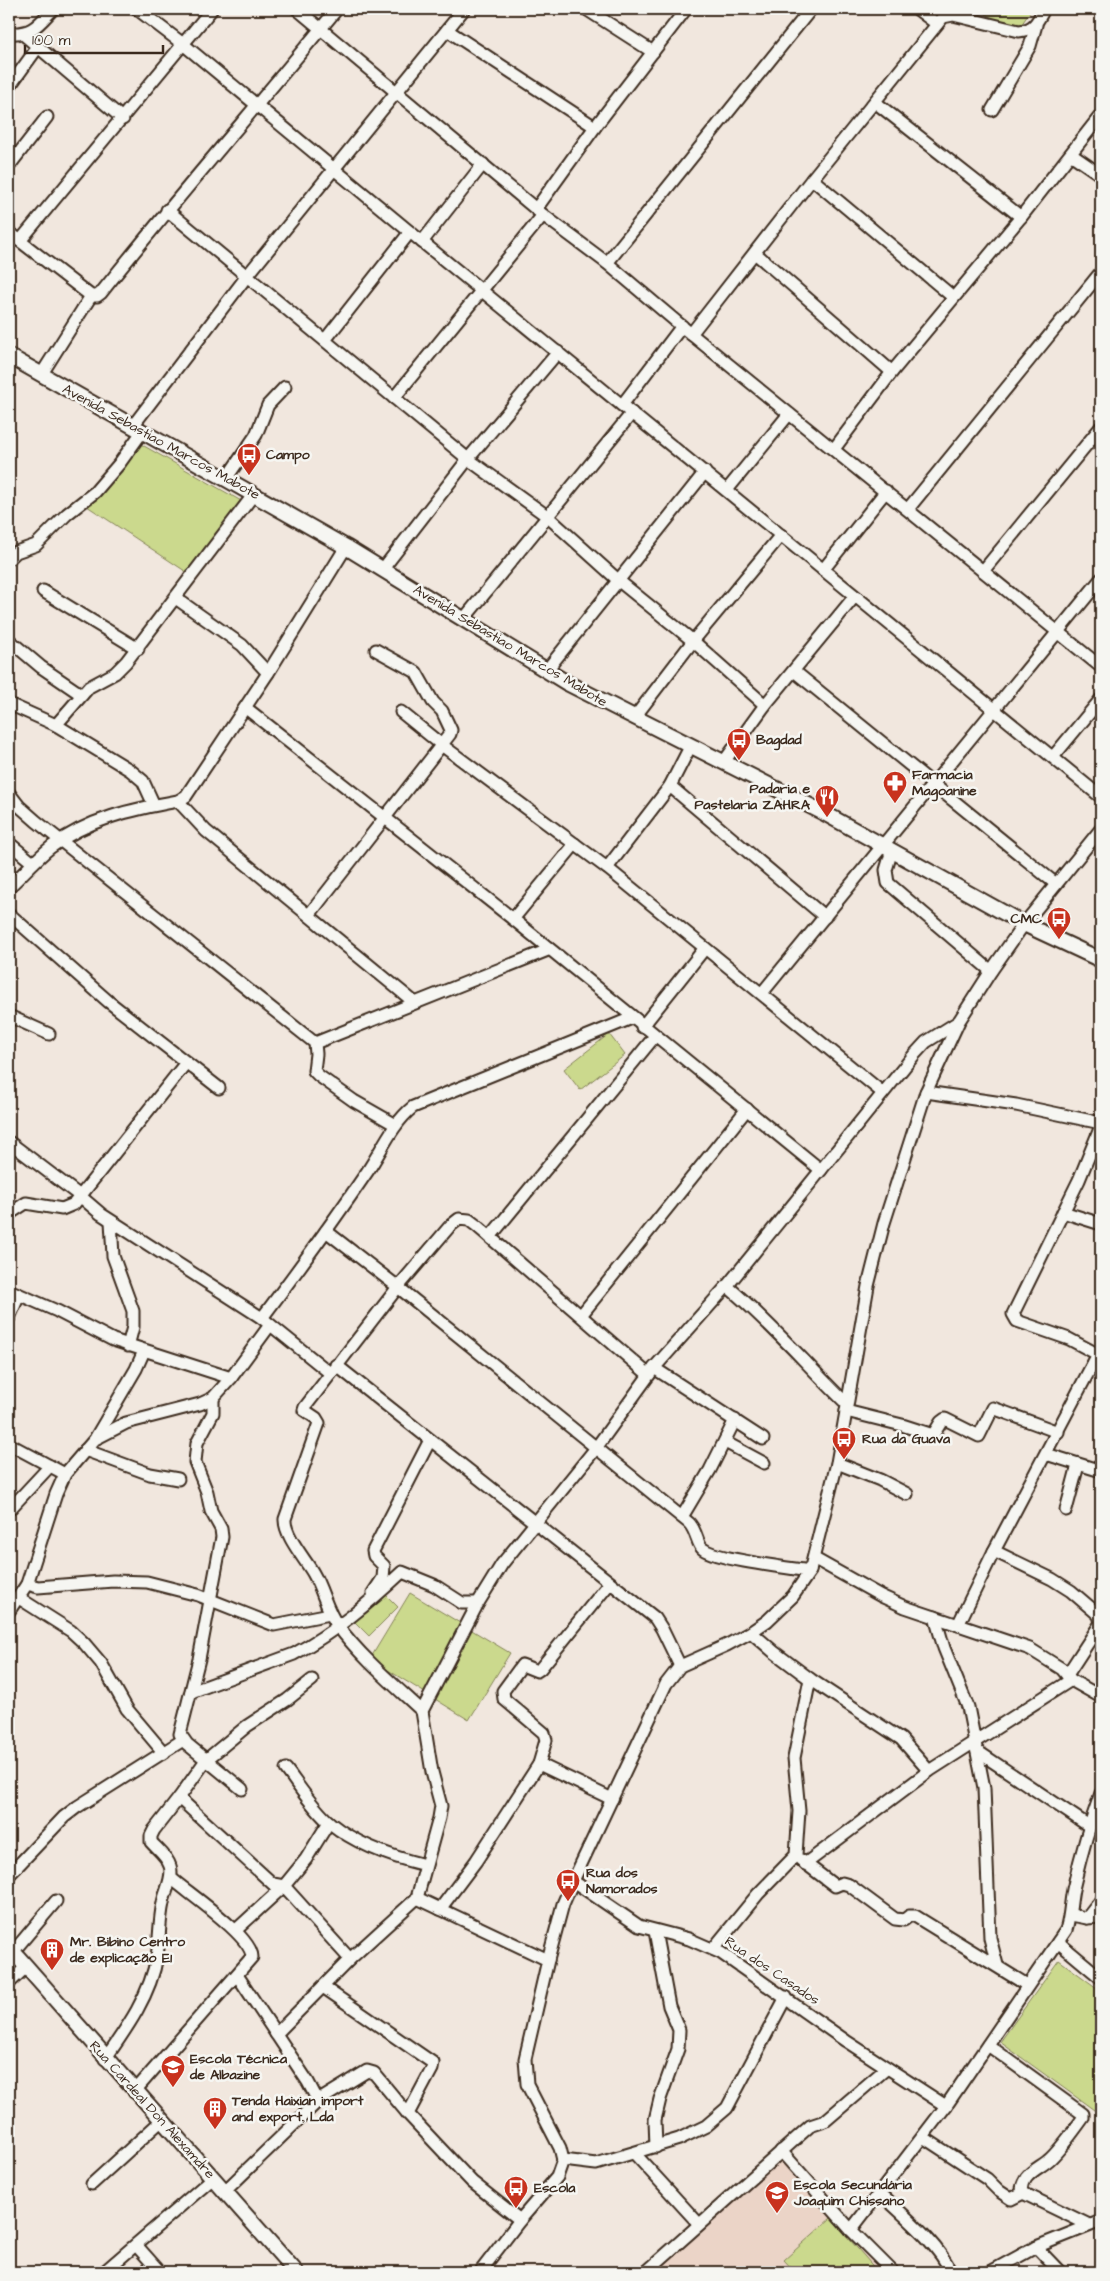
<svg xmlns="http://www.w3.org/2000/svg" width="1110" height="2281" font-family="'Architects Daughter',sans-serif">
	<rect width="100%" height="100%" fill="#f1e7de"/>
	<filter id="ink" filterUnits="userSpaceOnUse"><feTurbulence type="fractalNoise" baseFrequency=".02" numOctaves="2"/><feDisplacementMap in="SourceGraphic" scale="10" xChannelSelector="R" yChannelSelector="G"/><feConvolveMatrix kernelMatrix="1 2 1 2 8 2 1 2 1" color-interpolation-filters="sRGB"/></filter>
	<g filter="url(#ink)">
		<!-- built -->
		<polygon fill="#ebd4c7" points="784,2157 885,2272 655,2272"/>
		<!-- green -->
		<g fill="#cbd98d" stroke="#838256">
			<polygon points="979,9 1032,9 1015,34"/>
			<polygon points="137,442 243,502 188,573 87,506"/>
			<polygon points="609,1034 625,1055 580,1090 564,1069"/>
			<polygon points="381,1590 398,1607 369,1636 352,1619"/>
			<polygon points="410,1593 510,1653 469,1720 370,1659"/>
			<polygon points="1059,1960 1101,1991 1101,2115 1000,2042"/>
			<polygon points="831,2218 878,2272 795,2272 784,2260"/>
		</g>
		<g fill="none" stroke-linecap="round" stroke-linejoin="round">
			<defs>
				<g id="minor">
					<polyline points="137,9 183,44 410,232 1101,797"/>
					<path d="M212,9L20,241L91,296H97L101,293C178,196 259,104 337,9"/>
					<polyline points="297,9 543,215 607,263 691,334 1101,667"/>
					<polyline points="586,9 653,52"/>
					<polyline points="917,9 937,24"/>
					<polyline points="1099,9 1101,10"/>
					<polyline points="447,30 595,127"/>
					<path d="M9,33C32,35 38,25 53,9"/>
					<polyline points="23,34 123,119"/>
					<polyline points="9,87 38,47"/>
					<polyline points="875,102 1021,217"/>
					<polyline points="992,110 1030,46 1036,25"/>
					<polyline points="1072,155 1101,175"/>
					<polyline points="9,166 47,117"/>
					<polyline points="812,179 953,297"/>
					<polyline points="536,209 595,127 686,9"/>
					<polyline points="167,210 468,459 547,516 619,581 693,641 765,705"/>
					<polyline points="9,232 20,241"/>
					<polyline points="422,242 483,164"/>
					<polyline points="755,253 892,372"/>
					<polyline points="607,263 811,9"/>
					<path d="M691,334L812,179L943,17L953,15L1019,31C1034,30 1038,21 1044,9"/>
					<polyline points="325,340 410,232"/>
					<polyline points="41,375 91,296"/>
					<polyline points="394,398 543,215"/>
					<polyline points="622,405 682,326"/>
					<polyline points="132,427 247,276 464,9"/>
					<polyline points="834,449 892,372 1021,217 1101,115"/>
					<polyline points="226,479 256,435 268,405 285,387"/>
					<polyline points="727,490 789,414"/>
					<polyline points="908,509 1101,272"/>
					<polyline points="9,559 16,552 36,545 67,514 95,492 119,464 142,432"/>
					<polyline points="382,570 468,459 558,352"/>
					<polyline points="823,570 886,491"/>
					<polyline points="983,571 1101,427"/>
					<polyline points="43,591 138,649"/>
					<polyline points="177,599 242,645 268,673"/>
					<polyline points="463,620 632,413"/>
					<polyline points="9,640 41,667 82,695"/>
					<polyline points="546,671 705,472"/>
					<polyline points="794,671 1056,884"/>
					<polyline points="9,704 56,725 130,770 143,781 154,805"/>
					<polyline points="246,708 513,919 821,1170"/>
					<polyline points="401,712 443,746 607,868 883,1093"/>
					<polyline points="634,718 693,641 781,535"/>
					<polyline points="56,725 89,687 115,673 126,662 254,494"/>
					<polyline points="1053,757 1101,699"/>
					<polyline points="723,763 765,705 855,596"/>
					<polyline points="670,786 825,917"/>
					<polyline points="9,793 19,806 36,821 315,1043 316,1054 314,1071 319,1076 354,1101 396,1125"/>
					<polyline points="178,801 206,831 414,1002"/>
					<polyline points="9,843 33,863"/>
					<polyline points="892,850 886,870 888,883 991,971"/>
					<polyline points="607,868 670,786 690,747"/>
					<path d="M9,887C23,874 36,859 51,847C88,819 133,809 178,801L186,796L268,673L346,547"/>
					<polyline points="9,914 109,1002 219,1088"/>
					<polyline points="309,915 450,734 451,730 442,711 433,702 416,672 376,650"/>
					<polyline points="513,919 575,844"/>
					<polyline points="762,993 1101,579"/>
					<polyline points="9,1016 49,1034"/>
					<polyline points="642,1027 705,948"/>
					<polyline points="315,1043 548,950"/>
					<polyline points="926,1092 1016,1105 1101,1123"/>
					<polyline points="1101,1126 1079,1180 1013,1314 1017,1321 1069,1339 1101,1356"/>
					<polyline points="9,1142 80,1196 101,1214 262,1318 330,1373"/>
					<polyline points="1063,1212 1101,1224"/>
					<polyline points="9,1214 26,1203 62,1209 74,1204 185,1064"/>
					<polyline points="111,1221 113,1256 133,1311 133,1327 128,1346"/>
					<path d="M326,1231L398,1287L689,1523C697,1531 697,1545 703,1549C718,1560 790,1568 810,1571"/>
					<polyline points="490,1237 655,1036"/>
					<path d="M727,1286C770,1322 807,1365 847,1404"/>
					<polyline points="9,1290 57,1311 113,1340 231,1378"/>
					<polyline points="582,1314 747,1109"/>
					<polyline points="9,1318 19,1295"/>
					<path d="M262,1318C298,1270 333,1222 367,1172C382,1150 392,1124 413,1107L632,1018"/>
					<polyline points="336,1365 655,1618 662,1629 680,1666"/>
					<polyline points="654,1368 763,1439"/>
					<polyline points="213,1398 213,1413 197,1443 195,1462 207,1492 211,1511 221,1529 222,1537 199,1659 180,1734 187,1744 242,1789"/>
					<polyline points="846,1411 902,1425 933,1435 941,1422 945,1419 979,1436 993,1408 1058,1432"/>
					<polyline points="96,1437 136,1369 144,1351"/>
					<polyline points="725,1442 764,1463"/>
					<polyline points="9,1444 65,1474"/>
					<polyline points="85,1450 150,1474 178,1479"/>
					<polyline points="1046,1454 1101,1471"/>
					<polyline points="837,1463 880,1480 907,1494"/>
					<polyline points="9,1510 50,1466"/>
					<polyline points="1066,1510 1078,1465"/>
					<polyline points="682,1517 710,1470 735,1420"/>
					<polyline points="994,1551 1052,1579 1071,1591 1099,1615 1101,1623 1097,1629 1067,1675"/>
					<polyline points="815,1559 881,1596 905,1607 1030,1649 1062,1669 1071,1680 1101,1697"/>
					<polyline points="27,1584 38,1587 113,1581 147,1582 198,1595 274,1625 330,1614"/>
					<polyline points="373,1593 383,1578 384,1566 374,1556 373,1551 430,1440"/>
					<polyline points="19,1598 71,1631 84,1643 101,1663 127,1709 164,1753"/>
					<polyline points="9,1611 27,1584 56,1494 65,1474 95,1439 126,1423 200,1404 213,1398 231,1378 270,1325"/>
					<polyline points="935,1617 944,1648 968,1707 984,1788 990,1938 997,1965"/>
					<polyline points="958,1625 994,1551 1098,1354"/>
					<polyline points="751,1632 774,1652 810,1679 901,1739 929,1771"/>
					<path d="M191,1692L294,1654C335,1632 369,1603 402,1572L434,1585L462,1603H478"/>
					<path d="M422,1711C393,1684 361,1657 338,1626C326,1610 323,1590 313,1573C305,1559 284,1535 285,1519L319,1423L316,1418L304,1410L305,1407L398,1287L450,1226L459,1219L469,1220L477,1226L649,1375"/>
					<polyline points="977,1751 1089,1826"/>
					<polyline points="539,1764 612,1799"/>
					<path d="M286,1769C299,1786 314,1810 330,1823C357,1845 392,1857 425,1865"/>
					<polyline points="179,1798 273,1884 284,1886 350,1959"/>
					<polyline points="801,1860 835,1886 842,1883 849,1885 895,1919 904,1920 909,1916 915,1916 1027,1985"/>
					<polyline points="805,1864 929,1771 1071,1680"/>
					<polyline points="9,1875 64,1817 77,1807 183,1740"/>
					<polyline points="573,1881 639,1926 689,1939 721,1953 846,2041 946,2106"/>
					<polyline points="417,1898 548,1960"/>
					<polyline points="440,1909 476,1861 539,1764 546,1740 544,1733 504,1699 503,1691 522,1665 537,1671 540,1669 609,1584"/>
					<polyline points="1071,1915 1087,1918 1101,1917"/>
					<polyline points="1087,1918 1101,1900"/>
					<polyline points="236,1930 284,1886 306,1859 329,1822"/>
					<polyline points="655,1931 669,2006 679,2030 678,2049 660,2099 655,2120 656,2147"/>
					<polyline points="1058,1942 1101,1978"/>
					<polyline points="713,1949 758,1894 796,1855 799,1811 794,1758 810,1679"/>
					<polyline points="13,1952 56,1901"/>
					<polyline points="9,1983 26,1967"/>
					<polyline points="323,1987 433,2063 432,2069 408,2114 472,2182 520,2220"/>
					<polyline points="276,2034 350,1959 417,1898 439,1818 441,1806 432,1772 422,1711 478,1603 502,1564 596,1448 654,1368 727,1286 914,1055 926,1042 958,1022"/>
					<path d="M988,2045L1083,2114V2118C1073,2132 1063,2146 1051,2158C1043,2166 1033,2169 1026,2178C1023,2183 1021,2187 1023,2193"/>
					<path d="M105,2059C127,2028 151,1994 157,1956C160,1938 159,1921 163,1903C165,1891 174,1877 170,1866C167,1856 157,1849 151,1842V1836L154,1830L179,1798L206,1760L247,1726L287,1700L312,1680"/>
					<path d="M134,2092L252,1957C252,1936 188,1893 171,1878"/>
					<polyline points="318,2101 367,2071 374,2073 408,2114"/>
					<polyline points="923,2137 987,2179 999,2191 1011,2199 1023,2193"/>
					<polyline points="781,2151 851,2230 893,2272"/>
					<polyline points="635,2154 699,2224"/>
					<polyline points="563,2160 596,2164 679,2139 706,2126 727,2108 786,1997"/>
					<polyline points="92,2184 161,2121"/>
					<polyline points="225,2191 318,2101 308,2082 237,1975"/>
					<path d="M880,2193C903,2215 938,2243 951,2272"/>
					<polyline points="1023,2193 1089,2225"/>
					<path d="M851,2230L946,2106L1066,1930C1071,1915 1070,1900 1074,1885C1081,1854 1090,1823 1101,1793"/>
					<polyline points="136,2245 160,2272"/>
					<polyline points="1036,2247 1060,2272"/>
					<polyline points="104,2272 213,2178"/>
					<polyline points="480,2272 520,2220 557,2177 563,2160 560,2148 527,2084 525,2059 548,1960 563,1904 573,1881 666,1684 680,1666 727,1645 751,1632 767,1621 793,1596 810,1571 837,1463 868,1286 884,1223 926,1092 959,1021 991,971 1024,924 1101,829"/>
					<polyline points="646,2272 810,2126 825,2121 887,2068"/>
					<polyline points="990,2272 1036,2247 1101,2221"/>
				</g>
				<g id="major">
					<polyline points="9,356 346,547 567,683 824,813 1024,924 1101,960"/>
					<polyline points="9,1947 296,2272"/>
				</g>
			</defs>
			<!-- minor casing -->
			<use href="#minor" stroke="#3b2a1e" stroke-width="15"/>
			<!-- major casing -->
			<use href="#major" stroke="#3b2a1e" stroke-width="18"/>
			<!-- minor -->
			<use href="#minor" stroke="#f6f6f2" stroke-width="11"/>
			<!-- major -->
			<use href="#major" stroke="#f6f6f2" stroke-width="14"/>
		</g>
	</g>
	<!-- icons -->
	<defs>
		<symbol id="bus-pin" viewBox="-11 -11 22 30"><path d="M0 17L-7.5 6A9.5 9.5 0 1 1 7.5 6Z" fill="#c8321e" stroke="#f6f6f2"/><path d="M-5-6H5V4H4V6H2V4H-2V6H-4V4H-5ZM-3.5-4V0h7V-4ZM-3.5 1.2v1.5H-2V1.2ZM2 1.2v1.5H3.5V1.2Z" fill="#fff"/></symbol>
		<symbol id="pharmacy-pin" viewBox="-11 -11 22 30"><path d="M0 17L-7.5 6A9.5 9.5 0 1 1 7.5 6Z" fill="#c8321e" stroke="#f6f6f2"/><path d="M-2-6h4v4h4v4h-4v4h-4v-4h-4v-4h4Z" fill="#fff"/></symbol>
		<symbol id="restaurant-pin" viewBox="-11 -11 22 30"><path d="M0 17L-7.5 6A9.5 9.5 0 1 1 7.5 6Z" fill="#c8321e" stroke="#f6f6f2"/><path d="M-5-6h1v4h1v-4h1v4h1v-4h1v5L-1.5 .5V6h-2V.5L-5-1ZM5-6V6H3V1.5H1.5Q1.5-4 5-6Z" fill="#fff"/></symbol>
		<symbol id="building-pin" viewBox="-11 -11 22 30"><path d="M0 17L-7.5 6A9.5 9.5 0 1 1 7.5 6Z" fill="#c8321e" stroke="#f6f6f2"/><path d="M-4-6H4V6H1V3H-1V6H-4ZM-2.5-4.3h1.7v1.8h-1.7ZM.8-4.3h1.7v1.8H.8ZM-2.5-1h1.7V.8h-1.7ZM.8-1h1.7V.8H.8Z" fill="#fff"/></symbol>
		<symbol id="school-pin" viewBox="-11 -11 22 30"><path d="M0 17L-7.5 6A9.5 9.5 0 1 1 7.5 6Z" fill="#c8321e" stroke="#f6f6f2"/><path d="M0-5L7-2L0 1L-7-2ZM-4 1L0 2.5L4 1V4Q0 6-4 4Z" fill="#fff"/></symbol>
	</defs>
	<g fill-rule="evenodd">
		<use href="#bus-pin" x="235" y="441" width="28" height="38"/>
		<use href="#bus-pin" x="725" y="726" width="28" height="38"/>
		<use href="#pharmacy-pin" x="881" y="769" width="28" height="38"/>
		<use href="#restaurant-pin" x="813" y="783" width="28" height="38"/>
		<use href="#bus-pin" x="1045" y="905" width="28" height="38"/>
		<use href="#bus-pin" x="830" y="1425" width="28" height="38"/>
		<use href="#bus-pin" x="554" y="1867" width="28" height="38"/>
		<use href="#building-pin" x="38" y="1936" width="28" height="38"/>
		<use href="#school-pin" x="159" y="2053" width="28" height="38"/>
		<use href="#building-pin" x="201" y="2095" width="28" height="38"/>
		<use href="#bus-pin" x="502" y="2174" width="28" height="38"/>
		<use href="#school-pin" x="763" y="2179" width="28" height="38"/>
	</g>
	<g text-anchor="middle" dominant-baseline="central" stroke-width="5" stroke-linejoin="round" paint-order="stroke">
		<!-- street labels -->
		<g font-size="14" fill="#3b2a1e" stroke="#f6f6f2">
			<text transform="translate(161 442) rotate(29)">Avenida Sebastiao Marcos Mabote</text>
			<text transform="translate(510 646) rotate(31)">Avenida Sebastiao Marcos Mabote</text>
			<text transform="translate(772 1971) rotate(34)">Rua dos Casados</text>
			<text transform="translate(152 2110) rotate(48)">Rua Cardeal Don Alexamdre</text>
		</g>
		<!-- poi labels -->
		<g font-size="14" font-weight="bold" fill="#3b2a1e" stroke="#f6f6f2" text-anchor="start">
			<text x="266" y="455">Campo</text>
			<text x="756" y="740">Bagdad</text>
			<text x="912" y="775">Farmacia<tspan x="912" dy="16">Magoanine</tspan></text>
			<text x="810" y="789" text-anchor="end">Padaria e<tspan x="810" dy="16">Pastelaria ZAHRA</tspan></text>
			<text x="1042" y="919" text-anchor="end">CMC</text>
			<text x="862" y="1439">Rua da Guava</text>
			<text x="586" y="1873">Rua dos<tspan x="586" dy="16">Namorados</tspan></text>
			<text x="70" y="1942">Mr. Bibino Centro<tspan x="70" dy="16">de explicação E1</tspan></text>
			<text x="190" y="2059">Escola Técnica<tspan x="190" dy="16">de Albazine</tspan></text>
			<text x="232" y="2101">Tenda Haixian import<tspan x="232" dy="16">and export. Lda</tspan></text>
			<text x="794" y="2185">Escola Secundária<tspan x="794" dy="16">Joaquim Chissano</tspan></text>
			<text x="534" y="2188">Escola</text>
		</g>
	</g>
	<!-- margin -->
	<rect width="1110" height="2281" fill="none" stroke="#f6f6f2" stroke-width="30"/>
	<rect x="15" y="15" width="1080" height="2251" fill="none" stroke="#3b2a1e" stroke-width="2" filter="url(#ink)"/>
	<!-- scale -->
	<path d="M25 45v8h138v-8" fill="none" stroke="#3b2a1e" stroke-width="2.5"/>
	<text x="32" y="45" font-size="15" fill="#3b2a1e" stroke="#f6f6f2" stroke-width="4" paint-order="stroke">100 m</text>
</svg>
